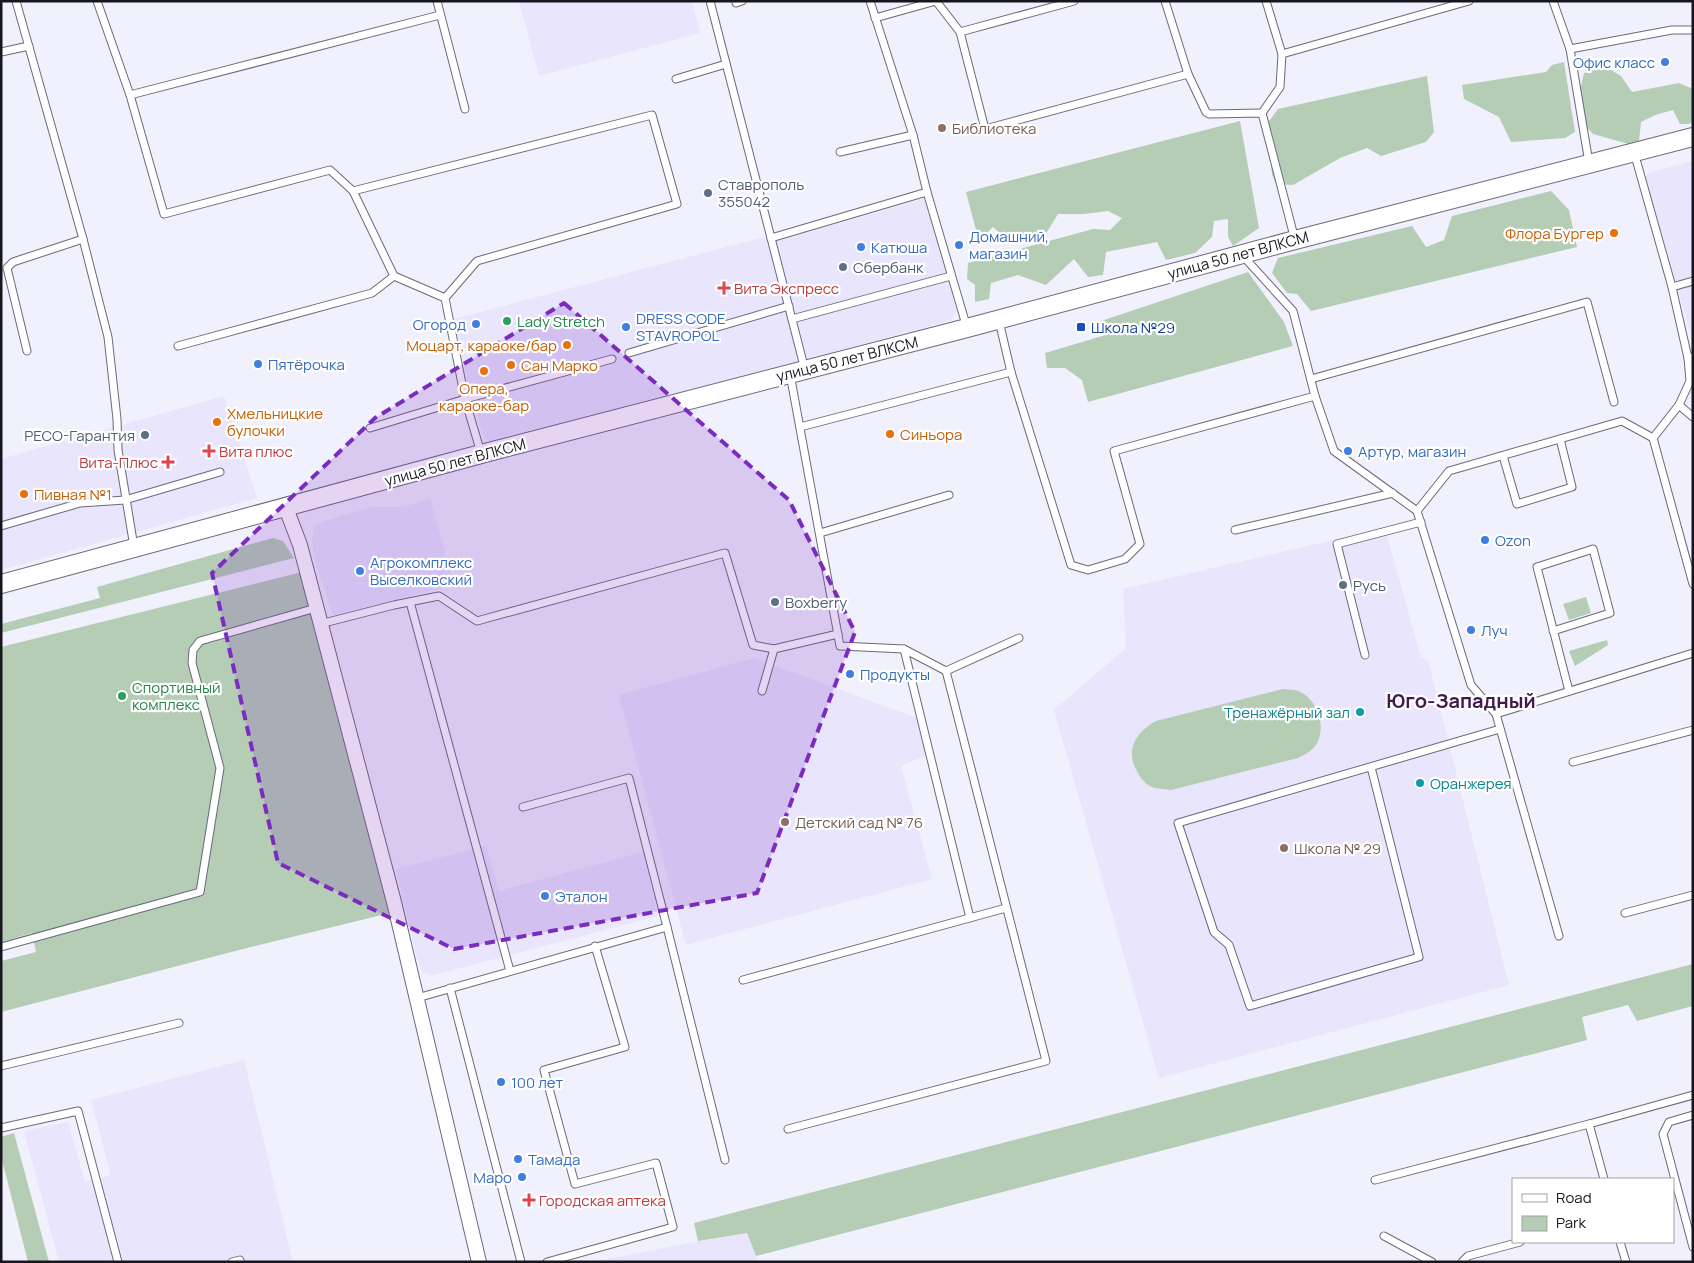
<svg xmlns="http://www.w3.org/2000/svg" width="1694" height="1263" font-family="Manrope,sans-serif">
	<rect width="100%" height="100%" fill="#f1f0fd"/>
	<!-- built -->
	<g fill="#e8e5fd">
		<polygon points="519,1 692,1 700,33 539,76"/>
		<polygon points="1693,161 1693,341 1645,177 1651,172"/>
		<polygon points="924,199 957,311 951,320 495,444 485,440 467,381 454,319 760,238 781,240"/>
		<polygon points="224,396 257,498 1,570 1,459"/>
		<polygon points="430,498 454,585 333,615 316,565 312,543 314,528 321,522 371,507 405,507"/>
		<polygon points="1385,528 1421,658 1428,660 1509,985 1159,1078 1054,710 1126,648 1123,589"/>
		<polygon points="754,658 917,718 927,755 901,766 932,879 686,945 619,695"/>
		<polygon points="486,846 499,891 643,852 658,916 430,976 423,972 417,959 396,869"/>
		<polygon points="244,1060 293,1262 59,1262 24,1131 68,1122 85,1182 111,1175 91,1100"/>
		<polygon points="747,1233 758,1262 593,1262 698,1241"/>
	</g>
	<!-- green -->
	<g fill="#b5cdb4">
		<polygon points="1564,62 1575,132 1565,138 1511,142 1499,117 1464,99 1462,85 1546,72 1552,65"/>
		<polygon points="1606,67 1621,76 1632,92 1679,83 1693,89 1693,121 1689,124 1680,124 1673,110 1655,115 1641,122 1639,141 1632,145 1593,134 1580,120 1581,86 1584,73"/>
		<polygon points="1427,76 1434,132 1426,142 1381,156 1367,148 1340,158 1293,185 1276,184 1272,174 1267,124 1278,109"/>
		<polygon points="1240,121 1259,228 1233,246 1228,237 1228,219 1214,221 1212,237 1195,253 1166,260 1157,242 1106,252 1103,275 1088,277 1074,259 1046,285 1018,275 991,283 989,299 975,302 975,285 967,279 968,263 1093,229 1110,230 1122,218 1108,211 1084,214 1058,214 1047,232 1008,241 993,227 985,235 976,230 966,192"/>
		<polygon points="1551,191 1569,210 1577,247 1311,311 1297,294 1287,293 1272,273 1278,258 1412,226 1426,247 1444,240 1452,216"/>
		<polygon points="1248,272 1284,322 1293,346 1088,402 1082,380 1065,368 1047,368 1045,353 1109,334 1095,323"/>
		<polygon points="273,538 283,541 294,558 1,633 1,624 100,598 97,587"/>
		<polygon points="302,572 390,913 239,950 1,1012 1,961 36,952 32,933 1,942 1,647"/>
		<polygon points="1586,597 1591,613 1569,620 1563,604"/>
		<polygon points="1607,640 1608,645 1575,666 1569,651"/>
		<path d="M1283,689C1288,690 1294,689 1298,691C1316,698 1326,723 1318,741C1314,750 1306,754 1298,758L1171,790C1166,789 1160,789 1155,788C1147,786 1141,779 1138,773C1124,750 1136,732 1156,721Z"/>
		<polygon points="1693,964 1693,1006 1637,1021 1628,1005 1582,1017 1587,1040 756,1256 747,1233 698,1241 694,1223"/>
		<polygon points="14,1133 49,1262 28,1262 1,1156 1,1137"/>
	</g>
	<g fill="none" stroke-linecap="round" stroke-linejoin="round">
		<defs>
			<g id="service">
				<polyline points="16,1 83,239 108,337 117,419 118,450 134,547"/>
				<polyline points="97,1 130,95 164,214 330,170 353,191 652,115 677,204 477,261 445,298"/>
				<polyline points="437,1 465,109"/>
				<polyline points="710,1 805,370"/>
				<polyline points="870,1 913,135 927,192 967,328"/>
				<polyline points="1165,1 1188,74 1206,112 1209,114 1262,113 1295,240"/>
				<polyline points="1266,1 1282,54"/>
				<polyline points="1553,1 1570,49 1589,163"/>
				<polyline points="736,3 742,1"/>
				<polyline points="875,18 936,1 960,32 985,129 1188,74"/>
				<polyline points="960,32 1074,1"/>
				<polyline points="1570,49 1672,30 1693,30"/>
				<polyline points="1,52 29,46"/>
				<polyline points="676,79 726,64"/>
				<polyline points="130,95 440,15"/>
				<polyline points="1262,113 1280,87 1282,54 1469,1"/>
				<polyline points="840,152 913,135"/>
				<polyline points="1634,152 1672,287 1688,358 1693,357"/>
				<polyline points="771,238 927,192"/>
				<polyline points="1243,256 1293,311 1315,396 1334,451 1417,511 1449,471 1622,421 1653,438 1679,405 1693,417"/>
				<polyline points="394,276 445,298 465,399 481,453"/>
				<polyline points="1672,287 1693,281"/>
				<polyline points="792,319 951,276"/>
				<polyline points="999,321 1011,372 1071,565 1088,570 1125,559 1140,544 1114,451 1315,396"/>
				<polyline points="178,346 372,293 394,276 353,191"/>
				<polyline points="27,351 7,268 13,262 83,239"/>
				<polyline points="629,353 789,306"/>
				<polyline points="1311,379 1587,302 1614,402"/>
				<polyline points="1679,405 1690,381 1688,358"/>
				<polyline points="800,427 1011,372"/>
				<polyline points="370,428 465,399 612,359"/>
				<polyline points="1653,438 1693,584"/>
				<polyline points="1503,456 1517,504 1572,487 1560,439"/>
				<polyline points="1417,511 1471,685 1496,714 1693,653"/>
				<polyline points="1,526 80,503 125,500 220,472"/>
				<polyline points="1235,530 1393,493"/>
				<polyline points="820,533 949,495"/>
				<polyline points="410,602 510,971"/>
				<polyline points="320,624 394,605 439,596 477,621 725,553 753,645 774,649 838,634"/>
				<polyline points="1553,631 1610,613 1593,549 1537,567 1569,691"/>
				<polyline points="904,649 970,918"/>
				<polyline points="1365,655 1337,544 1421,522"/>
				<polyline points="946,671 1019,638"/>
				<polyline points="762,691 774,649"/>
				<polyline points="1496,714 1559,936"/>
				<polyline points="1573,762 1693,730"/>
				<polyline points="1371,767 1419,957 1250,1006 1229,945 1214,932 1178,823 1500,729"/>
				<polyline points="1625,913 1693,895"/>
				<polyline points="667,927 725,1160"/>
				<polyline points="1,947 200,892 220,768 192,663 193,650 200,641 316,608"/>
				<polyline points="743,980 1006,908"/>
				<polyline points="450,988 521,1262"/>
				<polyline points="417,998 667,927 629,778 523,807"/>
				<polyline points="1,1066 179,1023"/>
				<polyline points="1693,1115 1669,1122 1663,1134 1693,1247"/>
				<polyline points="1589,1124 1693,1095"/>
				<polyline points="1,1128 78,1111 118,1262"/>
				<polyline points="788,1129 1046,1061 946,671 904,649 840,646 790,374"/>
				<polyline points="1375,1180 1589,1124 1604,1179"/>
				<polyline points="1384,1236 1432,1262"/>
				<polyline points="1620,1242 1626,1262"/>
				<polyline points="232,1262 240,1260"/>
				<polyline points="547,1262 673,1227 656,1163 575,1184 544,1070 625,1047 595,946"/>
				<polyline points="1462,1262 1468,1256 1520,1242"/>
			</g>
			<polyline id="minor" points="286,508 300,545 394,902 479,1262"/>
			<polyline id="tertiary" points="1,584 481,454 967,328 1295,240 1693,137"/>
		</defs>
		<!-- service casing -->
		<use href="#service" stroke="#6b697b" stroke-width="9"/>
		<!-- minor casing -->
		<use href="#minor" stroke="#6b697b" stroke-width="16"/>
		<!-- tertiary casing -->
		<use href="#tertiary" stroke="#6b697b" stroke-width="20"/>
		<!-- service -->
		<use href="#service" stroke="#fff" stroke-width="7"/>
		<!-- minor -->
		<use href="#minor" stroke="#fff" stroke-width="14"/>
		<!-- tertiary -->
		<use href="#tertiary" stroke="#fff" stroke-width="18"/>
	</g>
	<!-- marked area -->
	<path fill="#7b2cbf" fill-opacity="0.2" stroke="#7b2cbf" stroke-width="4" stroke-dasharray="10 6" stroke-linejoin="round" d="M564,303L789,500L855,632L757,893L454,949L278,863L212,573L375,418Z"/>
	<!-- markers -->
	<g fill="#3f7fe0" stroke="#fff" stroke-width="2">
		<circle cx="1665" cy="62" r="5"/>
		<circle cx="959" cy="245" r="5"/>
		<circle cx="861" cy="247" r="5"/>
		<circle cx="476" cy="324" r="5"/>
		<circle cx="626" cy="327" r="5"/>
		<circle cx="258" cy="364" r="5"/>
		<circle cx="1348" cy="451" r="5"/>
		<circle cx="1485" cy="540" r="5"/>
		<circle cx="360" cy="571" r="5"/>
		<circle cx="1471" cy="630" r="5"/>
		<circle cx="850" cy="674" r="5"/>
		<circle cx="545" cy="896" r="5"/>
		<circle cx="501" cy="1082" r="5"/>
		<circle cx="518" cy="1159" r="5"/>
		<circle cx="522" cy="1177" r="5"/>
	</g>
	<g fill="#8d6e63" stroke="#fff" stroke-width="2">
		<circle cx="942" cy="128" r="5"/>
		<circle cx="785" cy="822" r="5"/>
		<circle cx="1284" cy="848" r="5"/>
	</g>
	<g fill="#5c6f8a" stroke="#fff" stroke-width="2">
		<circle cx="708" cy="193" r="5"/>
		<circle cx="843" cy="267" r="5"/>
		<circle cx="145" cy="435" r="5"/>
		<circle cx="1343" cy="585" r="5"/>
		<circle cx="775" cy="602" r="5"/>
	</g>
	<g fill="#e8710a" stroke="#fff" stroke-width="2">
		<circle cx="1614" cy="233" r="5"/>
		<circle cx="567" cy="345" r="5"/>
		<circle cx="511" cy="365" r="5"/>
		<circle cx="484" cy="371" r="5"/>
		<circle cx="217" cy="422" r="5"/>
		<circle cx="890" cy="434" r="5"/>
		<circle cx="24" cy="494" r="5"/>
	</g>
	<g fill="#e0444e" stroke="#fff" stroke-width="2">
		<path d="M721.5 280.5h5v5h5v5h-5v5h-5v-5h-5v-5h5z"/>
		<path d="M206.5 443.5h5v5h5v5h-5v5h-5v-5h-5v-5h5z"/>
		<path d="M165.5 454.5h5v5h5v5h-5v5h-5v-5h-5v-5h5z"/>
		<path d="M526.5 1192.5h5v5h5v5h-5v5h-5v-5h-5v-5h5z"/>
	</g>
	<g fill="#2e9e5b" stroke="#fff" stroke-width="2">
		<circle cx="507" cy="321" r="5"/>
		<circle cx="122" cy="696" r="5"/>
	</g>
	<rect fill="#1a4fb4" stroke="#fff" stroke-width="2" x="1076" y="322" width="10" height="10" rx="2.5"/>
	<g fill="#0f9aa8" stroke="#fff" stroke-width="2">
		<circle cx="1360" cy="712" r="5"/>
		<circle cx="1420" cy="783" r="5"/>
	</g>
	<g text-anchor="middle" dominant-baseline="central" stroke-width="4.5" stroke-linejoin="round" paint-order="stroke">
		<!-- shop labels -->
		<g font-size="15" fill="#366cbe" stroke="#fff" text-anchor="start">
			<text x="1655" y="62" text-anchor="end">Офис класс</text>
			<text x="969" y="236">Домашний,<tspan x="969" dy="17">магазин</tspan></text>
			<text x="871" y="247">Катюша</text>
			<text x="636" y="318">DRESS CODE<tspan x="636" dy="17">STAVROPOL</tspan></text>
			<text x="466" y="324" text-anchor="end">Огород</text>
			<text x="268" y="364">Пятёрочка</text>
			<text x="1358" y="451">Артур, магазин</text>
			<text x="1495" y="540">Ozon</text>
			<text x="370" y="562">Агрокомплекс<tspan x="370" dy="17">Выселковский</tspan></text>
			<text x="1481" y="630">Луч</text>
			<text x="860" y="674">Продукты</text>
			<text x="555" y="896">Эталон</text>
			<text x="511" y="1082">100 лет</text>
			<text x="528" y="1159">Тамада</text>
			<text x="512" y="1177" text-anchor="end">Маро</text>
		</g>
		<!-- education labels -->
		<g font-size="15" fill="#785e54" stroke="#fff" text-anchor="start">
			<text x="952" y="128">Библиотека</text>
			<text x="795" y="822">Детский сад № 76</text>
			<text x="1294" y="848">Школа № 29</text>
		</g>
		<!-- service labels -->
		<g font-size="15" fill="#4e5e75" stroke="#fff" text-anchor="start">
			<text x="718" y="184">Ставрополь<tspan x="718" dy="17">355042</tspan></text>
			<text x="853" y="267">Сбербанк</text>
			<text x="135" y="435" text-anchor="end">РЕСО-Гарантия</text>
			<text x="1353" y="585">Русь</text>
			<text x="785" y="602">Boxberry</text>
		</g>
		<!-- food labels -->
		<g font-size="15" fill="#c56008" stroke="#fff" text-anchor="start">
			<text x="1604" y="233" text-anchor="end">Флора Бургер</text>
			<text x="557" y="345" text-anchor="end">Моцарт, караоке/бар</text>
			<text x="521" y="365">Сан Марко</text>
			<text x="484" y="388" text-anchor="middle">Опера,<tspan x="484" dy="17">караоке-бар</tspan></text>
			<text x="227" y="413">Хмельницкие<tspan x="227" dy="17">булочки</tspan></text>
			<text x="900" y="434">Синьора</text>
			<text x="34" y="494">Пивная №1</text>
		</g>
		<!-- street labels -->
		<g font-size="15" fill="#17161e" stroke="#fff">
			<text transform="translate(1238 255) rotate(-15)">улица 50 лет ВЛКСМ</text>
			<text transform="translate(847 359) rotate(-14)">улица 50 лет ВЛКСМ</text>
			<text transform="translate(455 462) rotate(-15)">улица 50 лет ВЛКСМ</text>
		</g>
		<!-- health labels -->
		<g font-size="15" fill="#be3a42" stroke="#fff" text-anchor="start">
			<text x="734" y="288">Вита Экспресс</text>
			<text x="219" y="451">Вита плюс</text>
			<text x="158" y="462" text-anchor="end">Вита-Плюс</text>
			<text x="539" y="1200">Городская аптека</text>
		</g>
		<!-- leisure labels -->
		<g font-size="15" fill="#27864d" stroke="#fff" text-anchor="start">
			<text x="517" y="321">Lady Stretch</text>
			<text x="132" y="687">Спортивный<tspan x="132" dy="17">комплекс</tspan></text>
		</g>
		<!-- transit labels -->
		<g font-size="15" fill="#164399" stroke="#fff" text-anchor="start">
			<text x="1091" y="327">Школа №29</text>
		</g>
		<!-- culture labels -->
		<g font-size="15" fill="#0d838f" stroke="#fff" text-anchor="end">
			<text x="1350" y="712">Тренажёрный зал</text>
			<text x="1430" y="783" text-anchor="start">Оранжерея</text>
		</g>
		<!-- district labels -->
		<g font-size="20" font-weight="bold" fill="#411a4f" stroke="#fff">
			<text x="1461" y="700">Юго-Западный</text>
		</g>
	</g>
	<!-- border -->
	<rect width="1694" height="1263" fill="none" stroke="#17161e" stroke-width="5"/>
	<!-- legend -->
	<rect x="1512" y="1178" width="162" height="65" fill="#ffffff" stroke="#a2a2a5"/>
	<rect x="1522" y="1194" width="25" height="8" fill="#ffffff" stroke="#a2a2a5"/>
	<text x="1556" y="1203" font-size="15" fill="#17161e">Road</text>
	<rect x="1522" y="1216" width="25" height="15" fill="#b5cdb4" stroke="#a2a2a5"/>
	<text x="1556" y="1228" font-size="15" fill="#17161e">Park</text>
</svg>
